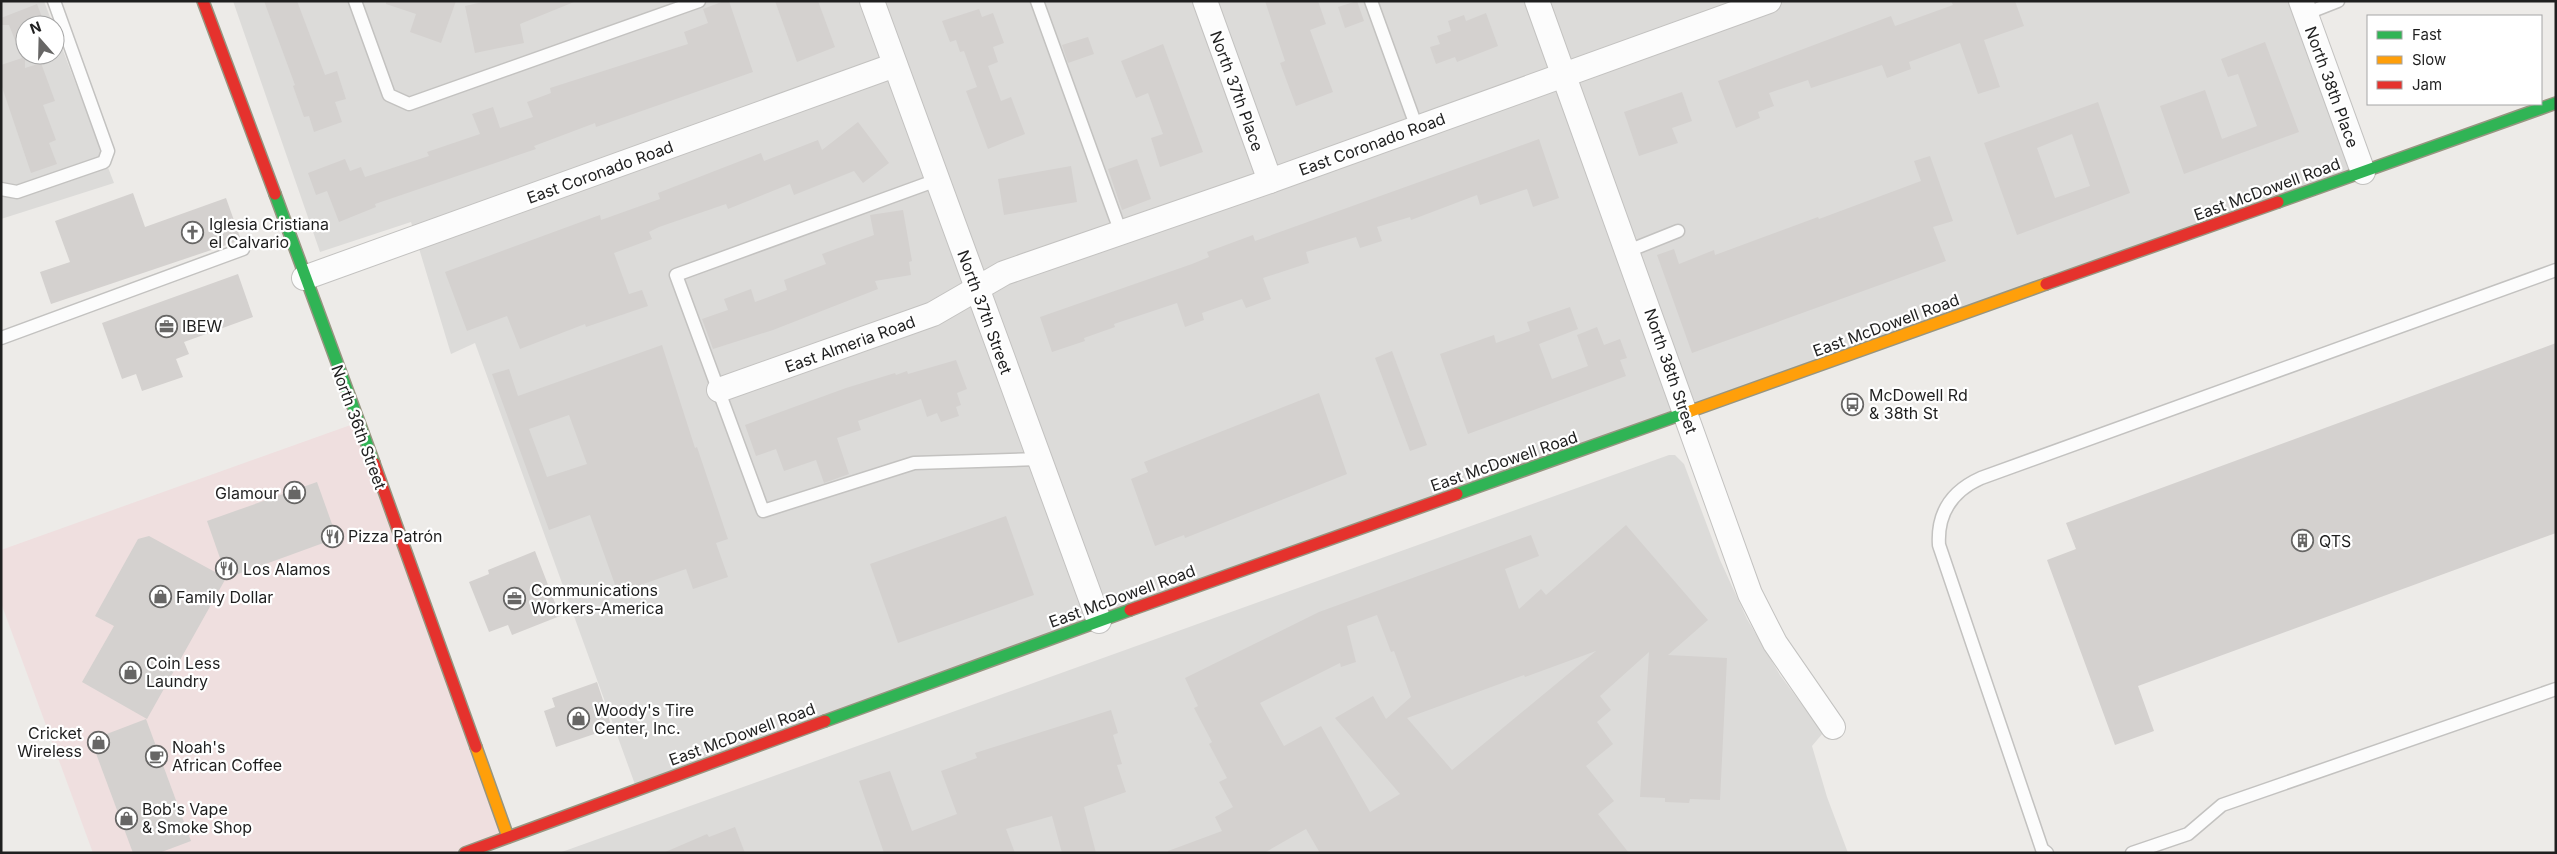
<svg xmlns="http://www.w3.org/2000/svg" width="2557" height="854" font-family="Inter,sans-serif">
	<rect width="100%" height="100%" fill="#edebe8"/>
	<!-- residential -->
	<g fill="#dcdbd9">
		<polygon points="1,1 44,1 53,25 25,25 25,55 55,55 55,30 114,183 1,219"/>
		<polygon points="233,1 2301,1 2363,172 637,790 475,343 451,354 411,222 320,252"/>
		<polygon points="1669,455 1675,455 1684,464 1720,560 1747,619 1780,675 1823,733 1812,746 1827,797 1848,853 559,853"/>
	</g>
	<!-- commercial -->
	<polygon fill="#efdfdf" points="359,422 508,837 465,853 93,853 1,603 1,550"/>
	<!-- building -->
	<g fill="#d4d1cf" fill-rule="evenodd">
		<polygon points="264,1 297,1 325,75 337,71 346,99 335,102 342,122 314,132 309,116 304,117 293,86 295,85"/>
		<polygon points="386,1 456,1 441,43 410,32 416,14 386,4"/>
		<polygon points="487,1 574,1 574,2 520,24 524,43 475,53 465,6"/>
		<polygon points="724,1 729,1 753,72 596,127 595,123 534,146 536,149 375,204 376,207 339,222 327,191 316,195 308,173 345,159 350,171 361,167 365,177 429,156 427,152 480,134 472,114 493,107 500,128 533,117 527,102 551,93 550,88 688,44 684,32 708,23 703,9"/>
		<polygon points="775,1 818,1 835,47 797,62"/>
		<polygon points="1265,1 1318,1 1326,24 1310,30 1333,92 1296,106 1280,63 1285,61"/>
		<polygon points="1357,1 1364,21 1345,28 1338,7"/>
		<polygon points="1951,1 2015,1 2024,26 1984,40 2000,87 1978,94 1960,43 1909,62 1911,69 1887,78 1882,65 1811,88 1808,80 1769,93 1774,106 1758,112 1760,118 1736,128 1718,81 1891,16 1895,26 1953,5"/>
		<polygon points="37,4 45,25 25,25 25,68 41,63 55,101 43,105 56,140 49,143 57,164 31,173 1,84 1,65 22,58 9,25 1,25 1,18"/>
		<polygon points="979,9 982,17 993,13 1004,43 993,47 998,62 988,66 1001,101 1011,97 1025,134 988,149 966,91 977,87 964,51 960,52 956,40 950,42 942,21"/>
		<polygon points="1486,13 1498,46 1457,62 1455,57 1436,64 1430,47 1440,44 1437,36 1451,31 1448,21 1464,15 1466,21"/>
		<polygon points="1088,37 1094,54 1068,63 1062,45"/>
		<polygon points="2265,42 2299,132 2184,174 2160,106 2205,90 2222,139 2257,126 2238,74 2228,77 2221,59"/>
		<polygon points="1163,44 1203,152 1160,167 1151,138 1163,134 1148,93 1136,98 1121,61"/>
		<polygon points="1682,92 1692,121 1672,128 1678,143 1639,156 1624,112"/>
		<path d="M2098,102L2130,193L2017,235L1984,143ZM2072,134L2090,186L2055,198L2037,148Z"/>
		<polygon points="858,122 889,163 863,183 854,171 794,195 790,184 728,209 726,204 659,227 649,232 652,239 614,253 629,294 642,290 648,306 586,327 585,324 520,349 507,316 467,331 445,272 600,215 601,220 660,199 658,193 761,153 764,161 818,140 822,150"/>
		<polygon points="1539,139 1559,198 1533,207 1527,189 1480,205 1477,195 1411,220 1410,217 1377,227 1382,241 1360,248 1356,237 1306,252 1309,263 1263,278 1271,299 1246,308 1242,299 1202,313 1204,320 1185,327 1177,303 1114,324 1115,327 1084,338 1085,341 1052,352 1040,317 1192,264 1209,257 1207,252 1253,235 1255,241"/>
		<polygon points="1930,156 1953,221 1933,227 1946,261 1692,353 1657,255 1674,249 1679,264 1714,250 1715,255 1818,217 1819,219 1921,181 1914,161"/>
		<polygon points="1137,159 1151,199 1122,210 1108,169"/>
		<polygon points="1071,166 1077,202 1004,215 998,179"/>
		<polygon points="133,193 145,227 226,198 241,240 51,304 40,272 70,262 55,221"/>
		<polygon points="903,210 912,261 909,262 911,275 875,281 878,289 773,330 713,349 702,319 728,310 724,299 751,289 755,302 787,290 784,280 826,264 822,254 874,235 870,215"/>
		<polygon points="238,274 253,317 184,342 189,354 176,359 183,377 142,391 136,374 122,379 102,323"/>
		<polygon points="1570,307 1578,329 1539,344 1552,379 1588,366 1577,335 1597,327 1604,345 1620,339 1627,358 1620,360 1626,376 1468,434 1440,354 1494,335 1496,343 1530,331 1527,322"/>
		<polygon points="2556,343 2556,533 2138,686 2154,731 2115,745 2047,560 2076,549 2066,523"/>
		<path d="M662,345L695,448L697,447L728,539L716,543L728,577L693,589L686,569L618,593L590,515L549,530L492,374L509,369L518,396ZM569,415L587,464L547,477L529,429Z"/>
		<polygon points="1392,351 1427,445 1410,451 1375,358"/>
		<polygon points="956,360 967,389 957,393 961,405 956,407 959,416 941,422 937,413 927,417 921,399 858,421 861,430 837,438 849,474 824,483 816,460 784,471 776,449 756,456 745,425 846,388 895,373 896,375 907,371 908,374"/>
		<polygon points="1319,393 1347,474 1185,538 1184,535 1155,546 1131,479 1148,472 1144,462"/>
		<polygon points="317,482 337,538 227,578 207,521"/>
		<polygon points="1006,516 1034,595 898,643 870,564"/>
		<path d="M1626,525L1708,620L1668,655L1727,658L1720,800L1690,799L1689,803L1665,802V798L1640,797L1649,652L1600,696L1611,710L1597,722L1613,744L1586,766L1614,801L1598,814L1629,853H1320L1306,829L1264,853H1168V851L1222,831L1215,817L1233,807L1219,782L1227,778L1209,744L1212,742L1194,708L1198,706L1185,678L1319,612L1531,535L1539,556L1505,569L1519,609L1541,589L1546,595ZM1377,615L1391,652L1394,651L1411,697L1386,719L1373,696L1335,718L1400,794L1370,812L1321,726L1284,746L1260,703L1340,663L1341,667L1356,662L1347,626ZM1596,651L1452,770L1407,718L1524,675L1525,677Z"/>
		<polygon points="149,536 226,578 147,719 82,682 114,626 95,616 138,539"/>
		<polygon points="535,551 560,616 512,635 508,625 489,632 469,582 489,574 488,570"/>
		<polygon points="597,682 612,728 556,747 544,711 555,707 552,698"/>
		<polygon points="1111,710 1118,733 1113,735 1122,764 1117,765 1126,792 1084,807 1096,853 1062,853 1052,816 1006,829 1015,853 884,853 859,781 890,771 912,831 957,814 941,771 977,758 975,753"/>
		<polygon points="146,719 191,841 159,853 133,853 91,740"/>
		<polygon points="735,827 745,853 663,853 707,834 709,837"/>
	</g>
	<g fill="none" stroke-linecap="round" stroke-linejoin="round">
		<defs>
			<g id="lane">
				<polyline points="355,1 389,95 409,104 699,1"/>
				<polyline points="1037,1 1121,233"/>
				<polyline points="1371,1 1417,128"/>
				<polyline points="2305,14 2338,1"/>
				<polyline points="937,180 676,275 763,511 914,463 1038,459"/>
				<polyline points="1,189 17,192 104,162 108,151 54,1"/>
				<polyline points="1628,251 1678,231"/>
				<polyline points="1,338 243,249"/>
				<path d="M2047,853L2042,849L1939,545C1937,513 1952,491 1981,478L2556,270"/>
				<polyline points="2132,853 2188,834 2222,805 2556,689"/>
			</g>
			<g id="street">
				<polyline points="872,1 1099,621"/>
				<polyline points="1205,1 1270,181"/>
				<polyline points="1537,1 1750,594 1775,643 1833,727"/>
				<polyline points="2301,1 2363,172"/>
				<polyline points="304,278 895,65"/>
				<polyline points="719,390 933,314 1004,273 1270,181 1769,1"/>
			</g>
			<g id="fast">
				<polyline points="275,194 374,463"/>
				<polyline points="2278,202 2556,103"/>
				<polyline points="1457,494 1691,411"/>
				<polyline points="825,721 1130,610"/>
			</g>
			<g id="slow">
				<polyline points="1691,411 2046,284"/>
				<polyline points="476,747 508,837"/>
			</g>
			<g id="jam">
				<polyline points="203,1 275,194"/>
				<polyline points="2046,284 2278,202"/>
				<polyline points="374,463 476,747"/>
				<polyline points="1130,610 1457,494"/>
				<polyline points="465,853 825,721"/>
			</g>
		</defs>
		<!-- lane casing -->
		<use href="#lane" stroke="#c3c2c0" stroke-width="15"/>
		<!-- street casing -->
		<use href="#street" stroke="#c3c2c0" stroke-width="26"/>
		<!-- fast casing -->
		<use href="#fast" stroke="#979580" stroke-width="14"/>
		<!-- slow casing -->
		<use href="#slow" stroke="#979580" stroke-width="14"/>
		<!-- jam casing -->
		<use href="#jam" stroke="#979580" stroke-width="14"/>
		<!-- lane -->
		<use href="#lane" stroke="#fcfcfc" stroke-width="12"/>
		<!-- street -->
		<use href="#street" stroke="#fcfcfc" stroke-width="24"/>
		<!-- fast -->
		<use href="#fast" stroke="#30b455" stroke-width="11"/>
		<!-- slow -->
		<use href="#slow" stroke="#ff9f0a" stroke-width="11"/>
		<!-- jam -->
		<use href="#jam" stroke="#e5322d" stroke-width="11"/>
	</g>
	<!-- icons -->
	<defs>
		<symbol id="church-ring" viewBox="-11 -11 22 22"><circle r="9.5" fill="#fff" stroke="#676665" stroke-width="1.5"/><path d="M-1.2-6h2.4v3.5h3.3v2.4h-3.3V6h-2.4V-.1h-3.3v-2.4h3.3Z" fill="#676665"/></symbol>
		<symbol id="office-ring" viewBox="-11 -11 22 22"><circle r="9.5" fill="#fff" stroke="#676665" stroke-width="1.5"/><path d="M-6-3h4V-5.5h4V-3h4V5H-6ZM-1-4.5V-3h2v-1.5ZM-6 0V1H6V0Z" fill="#676665"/></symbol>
		<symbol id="bus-ring" viewBox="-11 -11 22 22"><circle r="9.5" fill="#fff" stroke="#676665" stroke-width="1.5"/><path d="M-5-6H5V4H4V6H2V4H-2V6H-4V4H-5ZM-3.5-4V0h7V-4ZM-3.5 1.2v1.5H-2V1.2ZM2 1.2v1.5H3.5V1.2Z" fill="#676665"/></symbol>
		<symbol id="shop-ring" viewBox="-11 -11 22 22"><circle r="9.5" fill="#fff" stroke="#676665" stroke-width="1.5"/><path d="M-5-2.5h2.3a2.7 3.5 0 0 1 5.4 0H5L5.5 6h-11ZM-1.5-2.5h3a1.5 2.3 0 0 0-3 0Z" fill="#676665"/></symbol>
		<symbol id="restaurant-ring" viewBox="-11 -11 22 22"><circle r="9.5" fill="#fff" stroke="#676665" stroke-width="1.5"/><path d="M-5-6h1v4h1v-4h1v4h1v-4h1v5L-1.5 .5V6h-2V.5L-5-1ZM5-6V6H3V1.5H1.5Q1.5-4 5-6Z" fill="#676665"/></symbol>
		<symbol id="building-ring" viewBox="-11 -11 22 22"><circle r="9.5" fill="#fff" stroke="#676665" stroke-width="1.5"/><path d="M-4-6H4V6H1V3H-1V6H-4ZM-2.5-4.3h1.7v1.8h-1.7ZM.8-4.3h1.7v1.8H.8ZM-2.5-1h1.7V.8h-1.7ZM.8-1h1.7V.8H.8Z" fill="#676665"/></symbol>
		<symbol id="cafe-ring" viewBox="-11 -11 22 22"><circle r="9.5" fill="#fff" stroke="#676665" stroke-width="1.5"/><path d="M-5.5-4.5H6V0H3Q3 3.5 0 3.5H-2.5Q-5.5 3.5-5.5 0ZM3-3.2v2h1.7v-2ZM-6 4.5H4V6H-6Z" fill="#676665"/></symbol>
	</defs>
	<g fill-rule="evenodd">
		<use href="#church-ring" x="180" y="220" width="25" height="25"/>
		<use href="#office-ring" x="154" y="314" width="25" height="25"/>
		<use href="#bus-ring" x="1840" y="392" width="25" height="25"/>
		<use href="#shop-ring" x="282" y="480" width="25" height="25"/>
		<use href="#restaurant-ring" x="320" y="524" width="25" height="25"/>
		<use href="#building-ring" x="2290" y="528" width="25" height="25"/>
		<use href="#restaurant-ring" x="214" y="556" width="25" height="25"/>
		<use href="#shop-ring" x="148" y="584" width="25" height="25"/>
		<use href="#office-ring" x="502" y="586" width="25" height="25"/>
		<use href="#shop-ring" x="118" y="660" width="25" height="25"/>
		<use href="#shop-ring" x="566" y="706" width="25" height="25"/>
		<use href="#shop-ring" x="86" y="730" width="25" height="25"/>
		<use href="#cafe-ring" x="144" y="744" width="25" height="25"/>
		<use href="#shop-ring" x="114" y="806" width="25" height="25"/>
	</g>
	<g text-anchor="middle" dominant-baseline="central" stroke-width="4.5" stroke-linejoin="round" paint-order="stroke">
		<!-- street labels -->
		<g font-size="16" fill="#1f1f1f" stroke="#fff">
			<text transform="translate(2332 87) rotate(70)">North 38th Place</text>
			<text transform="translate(1237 91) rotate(70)">North 37th Place</text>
			<text transform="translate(1372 144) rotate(-20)">East Coronado Road</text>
			<text transform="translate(600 172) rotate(-20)">East Coronado Road</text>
			<text transform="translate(2267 189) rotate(-20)">East McDowell Road</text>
			<text transform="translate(985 312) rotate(70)">North 37th Street</text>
			<text transform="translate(1886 325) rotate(-20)">East McDowell Road</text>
			<text transform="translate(850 344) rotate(-20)">East Almeria Road</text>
			<text transform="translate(1671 371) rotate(71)">North 38th Street</text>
			<text transform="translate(359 427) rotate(70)">North 36th Street</text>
			<text transform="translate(1504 461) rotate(-19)">East McDowell Road</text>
			<text transform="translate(1122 596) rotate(-20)">East McDowell Road</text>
			<text transform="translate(742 734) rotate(-20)">East McDowell Road</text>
		</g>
		<!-- poi labels -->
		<g font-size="16" fill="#1f1f1f" stroke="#fff" text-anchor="start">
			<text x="209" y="224">Iglesia Cristiana<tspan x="209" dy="18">el Calvario</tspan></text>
			<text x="182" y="326">IBEW</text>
			<text x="1869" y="395">McDowell Rd<tspan x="1869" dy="18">&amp; 38th St</tspan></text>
			<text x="279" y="493" text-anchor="end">Glamour</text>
			<text x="348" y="536">Pizza Patrón</text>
			<text x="2319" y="541">QTS</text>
			<text x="243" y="569">Los Alamos</text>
			<text x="531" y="590">Communications<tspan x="531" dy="18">Workers-America</tspan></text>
			<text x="176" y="597">Family Dollar</text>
			<text x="146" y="663">Coin Less<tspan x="146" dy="18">Laundry</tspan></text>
			<text x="594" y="710">Woody's Tire<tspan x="594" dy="18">Center, Inc.</tspan></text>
			<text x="82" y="733" text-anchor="end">Cricket<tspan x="82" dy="18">Wireless</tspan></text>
			<text x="172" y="747">Noah's<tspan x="172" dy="18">African Coffee</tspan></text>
			<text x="142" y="809">Bob's Vape<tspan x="142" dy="18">&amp; Smoke Shop</tspan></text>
		</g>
	</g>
	<!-- border -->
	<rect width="2557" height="854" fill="none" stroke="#1f1f1f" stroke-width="5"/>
	<!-- legend -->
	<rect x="2367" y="15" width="175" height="90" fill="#ffffff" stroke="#a5a5a5"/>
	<rect x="2377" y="31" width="25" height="8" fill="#30b455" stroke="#a5a5a5"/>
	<text x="2412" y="40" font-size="15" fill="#1f1f1f">Fast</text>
	<rect x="2377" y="56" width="25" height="8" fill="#ff9f0a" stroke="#a5a5a5"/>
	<text x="2412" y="65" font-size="15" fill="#1f1f1f">Slow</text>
	<rect x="2377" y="81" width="25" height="8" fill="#e5322d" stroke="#a5a5a5"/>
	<text x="2412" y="90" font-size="15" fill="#1f1f1f">Jam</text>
	<!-- north arrow -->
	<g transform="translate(40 40) rotate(340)"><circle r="24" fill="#ffffff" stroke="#a5a5a5"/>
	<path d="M0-4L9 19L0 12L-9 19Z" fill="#676665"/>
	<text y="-8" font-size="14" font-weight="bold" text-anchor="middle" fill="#1f1f1f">N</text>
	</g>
</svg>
